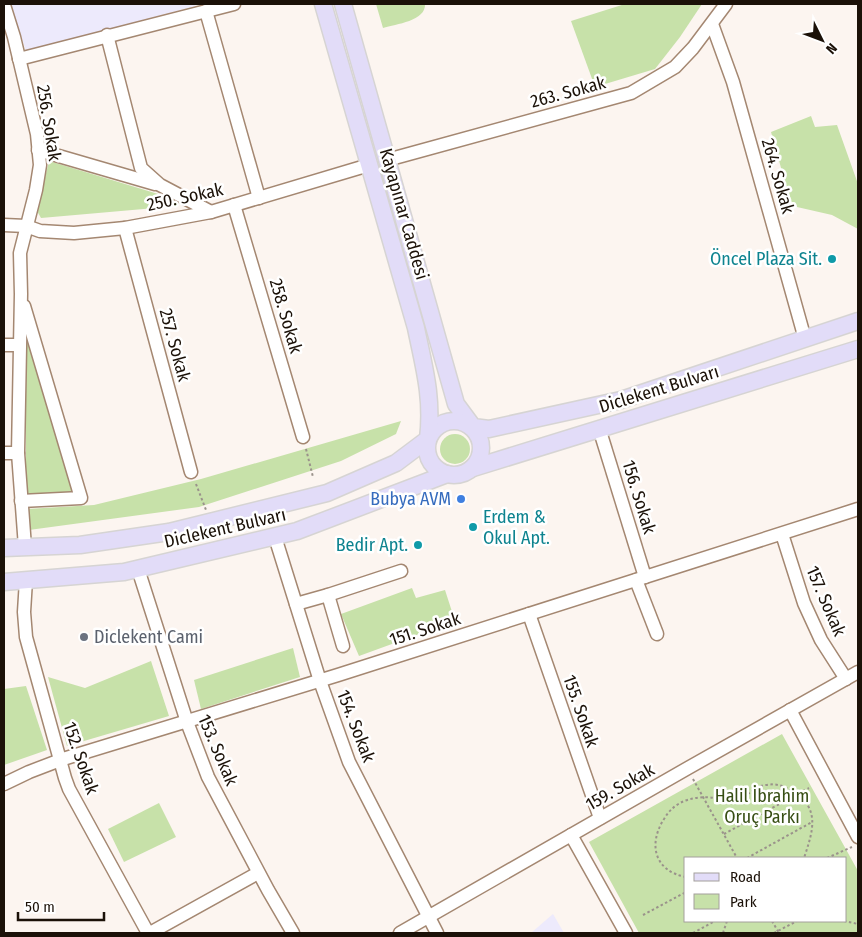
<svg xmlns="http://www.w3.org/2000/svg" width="862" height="937" font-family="'Fira Sans Condensed',sans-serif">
	<rect width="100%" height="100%" fill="#fcf5f0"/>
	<!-- education -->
	<g fill="#edeafc">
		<polygon points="11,4 194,4 195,6 26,51"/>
		<polygon points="553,914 564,933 531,933"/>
	</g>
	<!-- green -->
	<g fill="#c7e1a9" fill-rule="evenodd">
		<path d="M376,4H425C426,21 396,24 383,28Z"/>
		<polygon points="625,4 702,4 680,37 655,69 595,87 571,21"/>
		<polygon points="811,116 815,127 837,125 858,184 858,229 832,215 797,207 790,200 771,132"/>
		<polygon points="49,161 178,200 178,206 41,218 37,211"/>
		<polygon points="30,337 75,494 26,497 26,338"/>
		<polygon points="401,421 396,434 341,461 199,507 29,530 27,509 94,505 201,479"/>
		<circle cx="455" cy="449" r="15"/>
		<polygon points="412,588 416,598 445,590 455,621 359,656 341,614"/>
		<polygon points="293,648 300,677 201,709 194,680"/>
		<polygon points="151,661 169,716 67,746 48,677 85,688"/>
		<polygon points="26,686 47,750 4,765 4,689"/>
		<path d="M782,734L858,871V933H639L589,842ZM846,858V921H686V858Z"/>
		<polygon points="159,803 176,837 124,862 108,829"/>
	</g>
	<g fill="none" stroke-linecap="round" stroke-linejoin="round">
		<defs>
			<g id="minor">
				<polyline points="4,5 14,37 37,134 40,165 36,190 20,253 21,294 18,453 25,547"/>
				<polyline points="206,11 259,198"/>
				<polyline points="712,24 733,82 805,339"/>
				<polyline points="107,35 141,168 160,185 211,212"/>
				<polyline points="19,59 234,4"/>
				<polyline points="38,150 155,184"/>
				<polyline points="387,160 631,93 675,67 693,48 726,4"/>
				<polyline points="234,205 303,437"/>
				<polyline points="4,225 26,226 40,231 74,233 125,228 211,212 369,165"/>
				<polyline points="125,228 191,472"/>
				<polyline points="4,345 19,345"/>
				<polyline points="599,428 645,577"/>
				<polyline points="4,453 18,453"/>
				<polyline points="21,501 81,498 24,306"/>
				<polyline points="782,534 804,603 821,640 846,679"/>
				<polyline points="275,537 320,681 349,762 437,933"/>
				<polyline points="138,569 187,722 208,777 268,890 293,933"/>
				<polyline points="26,580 24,612 26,637 65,778 69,789 148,933"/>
				<polyline points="636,580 657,634"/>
				<polyline points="328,595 343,646"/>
				<polyline points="296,604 328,595 401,571"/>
				<polyline points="529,614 600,818"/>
				<polyline points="790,710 858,837"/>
				<polyline points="4,784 29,772 63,759 338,675 858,509"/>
				<polyline points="571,835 626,933"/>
				<polyline points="150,933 258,873"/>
				<polyline points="400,933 688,768 858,672"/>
			</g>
			<g id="major">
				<polyline points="343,4 456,404 473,427 489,429 621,400 858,321"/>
				<circle cx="454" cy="448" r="27"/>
				<polyline points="473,468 858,349"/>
				<path d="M4,548L80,545L169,532L327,493L396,463L428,439C433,398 424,367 416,328L323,4"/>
				<polyline points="4,582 124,572 297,531 447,474"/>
			</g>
		</defs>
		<!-- minor casing -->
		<use href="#minor" stroke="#a48771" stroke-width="15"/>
		<!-- major casing -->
		<use href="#major" stroke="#d6d4d3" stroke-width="19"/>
		<!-- path -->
		<g stroke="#9a928b" stroke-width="2" stroke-dasharray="2.5 2.5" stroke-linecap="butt">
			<polyline points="306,449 313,477"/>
			<polyline points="196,484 206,510"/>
			<polyline points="693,779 737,858"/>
			<polyline points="724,834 809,788"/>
			<polyline points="747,858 812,822"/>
			<polyline points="827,858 852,847"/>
			<path d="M686,877C654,871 648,844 664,819C668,812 673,807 680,803C689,798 704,796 714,798C717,799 721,802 725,802C729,803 736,800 739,799C749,795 756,786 766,785C776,783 784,786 792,791C821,808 813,831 804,858"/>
			<polyline points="643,915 686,892"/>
			<polyline points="772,921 779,933"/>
			<polyline points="844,921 858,924"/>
			<polyline points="693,933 715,921"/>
			<polyline points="723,933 727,921"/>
			<polyline points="774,933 797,921"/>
		</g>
		<!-- minor -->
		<use href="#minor" stroke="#fff" stroke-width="12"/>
		<!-- major -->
		<use href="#major" stroke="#e2dcf8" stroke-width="16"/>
	</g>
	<!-- markers -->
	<g fill="#0f9aa8" stroke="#fff" stroke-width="2">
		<circle cx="832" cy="259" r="5"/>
		<circle cx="473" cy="527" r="5"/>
		<circle cx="418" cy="545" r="5"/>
	</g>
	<circle fill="#3f7fe0" stroke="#fff" stroke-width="2" cx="461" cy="499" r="5"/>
	<circle fill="#6b7280" stroke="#fff" stroke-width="2" cx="84" cy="637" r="5"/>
	<g text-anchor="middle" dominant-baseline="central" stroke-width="5" stroke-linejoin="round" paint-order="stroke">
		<!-- street labels -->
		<g font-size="18" fill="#1b1108" stroke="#fff">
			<text transform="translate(568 92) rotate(-15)">263. Sokak</text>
			<text transform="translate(49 123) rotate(81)">256. Sokak</text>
			<text transform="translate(778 176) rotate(74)">264. Sokak</text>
			<text transform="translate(185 197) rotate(-12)">250. Sokak</text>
			<text transform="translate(404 214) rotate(74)">Kayapınar Caddesi</text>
			<text transform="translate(286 316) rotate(74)">258. Sokak</text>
			<text transform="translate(175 345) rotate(75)">257. Sokak</text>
			<text transform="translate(659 389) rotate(-17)">Diclekent Bulvarı</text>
			<text transform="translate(639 497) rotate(73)">156. Sokak</text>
			<text transform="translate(225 528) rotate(-13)">Diclekent Bulvarı</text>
			<text transform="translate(826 601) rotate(67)">157. Sokak</text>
			<text transform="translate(425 629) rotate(-18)">151. Sokak</text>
			<text transform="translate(581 711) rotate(71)">155. Sokak</text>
			<text transform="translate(356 726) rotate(69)">154. Sokak</text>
			<text transform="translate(218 750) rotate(67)">153. Sokak</text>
			<text transform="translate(81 758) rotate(71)">152. Sokak</text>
			<text transform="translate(620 787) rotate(-30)">159. Sokak</text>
		</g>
		<!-- culture labels -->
		<g font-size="18" fill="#0d838f" stroke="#fff" text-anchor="end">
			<text x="822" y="259">Öncel Plaza Sit.</text>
			<text x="483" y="517" text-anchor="start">Erdem &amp;<tspan x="483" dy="21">Okul Apt.</tspan></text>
			<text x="408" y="545">Bedir Apt.</text>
		</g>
		<!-- shop labels -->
		<g font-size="18" fill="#366cbe" stroke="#fff" text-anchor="end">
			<text x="451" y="499">Bubya AVM</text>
		</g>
		<!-- worship labels -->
		<g font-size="18" fill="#5b616d" stroke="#fff" text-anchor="start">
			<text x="94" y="637">Diclekent Cami</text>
		</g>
		<!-- park labels -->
		<g font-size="18" fill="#374e14" stroke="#fff">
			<text x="762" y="796">Halil İbrahim<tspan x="762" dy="21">Oruç Parkı</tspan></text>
		</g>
	</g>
	<!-- border -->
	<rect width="862" height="937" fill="none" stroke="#1b1108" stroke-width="10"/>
	<!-- legend -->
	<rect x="684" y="857" width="162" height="65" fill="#ffffff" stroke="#a4a09c"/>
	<rect x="694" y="873" width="25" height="8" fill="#e2dcf8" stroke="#a4a09c"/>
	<text x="730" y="882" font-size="15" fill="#1b1108">Road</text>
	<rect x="694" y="894" width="25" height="15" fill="#c7e1a9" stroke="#a4a09c"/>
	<text x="730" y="907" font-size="15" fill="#1b1108">Park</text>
	<!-- north arrow -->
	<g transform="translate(822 40) rotate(132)" stroke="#ffffff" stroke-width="4" paint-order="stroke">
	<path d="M0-4L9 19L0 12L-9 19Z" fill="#1b1108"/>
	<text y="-8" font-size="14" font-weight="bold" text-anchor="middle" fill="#1b1108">N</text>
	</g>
	<!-- scale -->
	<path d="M18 912v8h86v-8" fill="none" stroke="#1b1108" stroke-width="2.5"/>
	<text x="25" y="912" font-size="15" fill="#1b1108" stroke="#ffffff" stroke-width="4" paint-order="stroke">50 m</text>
</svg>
